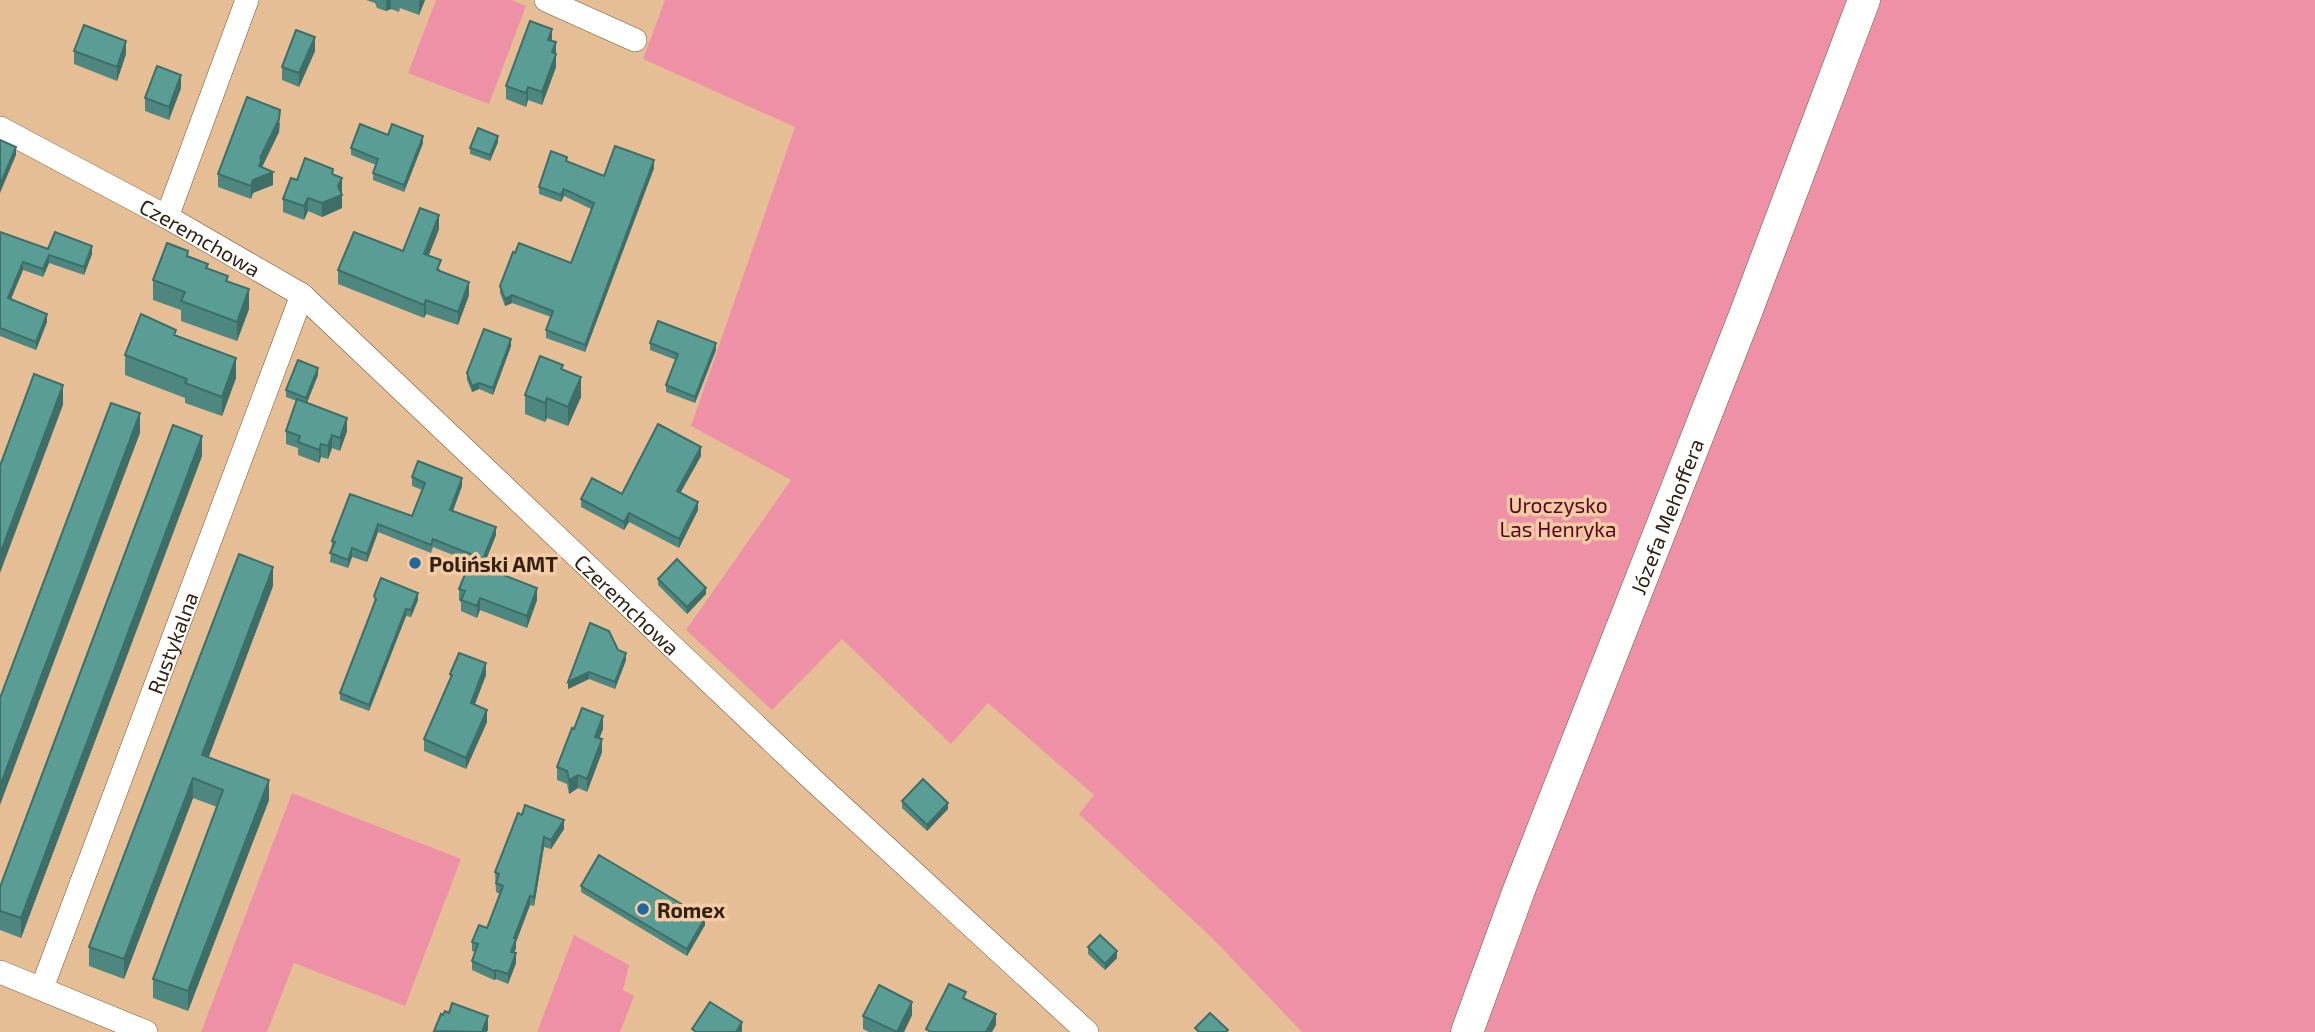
<svg xmlns="http://www.w3.org/2000/svg" width="2315" height="1032" font-family="'Exo 2',sans-serif">
	<rect width="100%" height="100%" fill="#e6be96"/>
	<!-- green -->
	<g fill="#ef91a6">
		<polygon points="436,0 512,0 526,6 489,104 408,73"/>
		<polygon points="665,0 2315,0 2315,1032 1302,1032 1211,937 1079,814 1094,795 988,703 951,744 842,639 772,710 686,630 791,480 691,426 795,127 643,59"/>
		<polygon points="292,793 461,859 405,1006 294,963 267,1032 201,1032"/>
		<polygon points="574,935 629,965 623,990 634,996 620,1032 537,1032"/>
	</g>
	<g fill="none" stroke-linecap="round" stroke-linejoin="round">
		<defs>
			<g id="street">
				<polyline points="546,0 635,40"/>
				<path id="s1" d="M0,128L167,217L302,295L812,779L1087,1032"/>
				<polyline points="167,217 247,0"/>
				<polyline points="0,972 146,1032"/>
				<path id="s2" d="M42,988L302,295"/>
			</g>
			<g id="secondary">
				<path id="s3" d="M1467,1032L1519,890L1745,315L1864,0"/>
			</g>
		</defs>
		<!-- street casing -->
		<use href="#street" stroke="#76522e" stroke-width="24"/>
		<!-- secondary casing -->
		<use href="#secondary" stroke="#76522e" stroke-width="33"/>
		<!-- street -->
		<use href="#street" stroke="#fff" stroke-width="23"/>
		<!-- secondary -->
		<use href="#secondary" stroke="#fff" stroke-width="32"/>
	</g>
	<!-- wall -->
	<g fill="#4d8780">
		<polygon points="366,0 425,0 419,15 400,8 399,12 391,9 386,11 377,8 375,3"/>
		<polygon points="552,41 556,53 556,67 542,105 528,100 526,107 506,99 506,86"/>
		<polygon points="74,51 126,54 117,81 74,64"/>
		<polygon points="315,51 299,87 282,80 282,67"/>
		<polygon points="181,88 169,120 145,111 145,98"/>
		<polygon points="280,123 279,132 262,167 273,185 253,193 251,199 218,187 218,174"/>
		<polygon points="388,135 423,143 404,192 373,180 373,173 376,165 351,155 351,148"/>
		<polygon points="498,142 490,161 470,154 470,148"/>
		<polygon points="567,161 604,176 654,168 585,352 546,338 546,330 551,317 512,303 505,306 500,293 500,286 571,263 591,209 564,196 561,202 539,194 539,187"/>
		<polygon points="333,174 342,191 342,208 322,217 308,211 304,220 283,212 283,199 297,180"/>
		<polygon points="439,229 428,256 441,271 469,295 458,325 426,314 424,318 338,284 338,270 403,251"/>
		<polygon points="0,232 48,249 92,254 84,275 49,263 43,277 23,270 11,299 47,322 36,350 0,336"/>
		<polygon points="188,257 228,281 249,309 237,341 181,321 181,310 153,300 153,280"/>
		<polygon points="176,336 236,378 222,416 185,403 185,398 125,375 125,355"/>
		<polygon points="650,343 716,350 695,403 666,392 666,385 676,360 650,350"/>
		<polygon points="511,346 493,395 479,389 472,392 467,380 467,373"/>
		<polygon points="563,370 581,397 568,426 547,418 545,422 525,414 525,395"/>
		<polygon points="318,375 307,403 347,431 340,451 332,448 328,459 321,457 319,463 298,455 298,448 286,444 286,431 297,401 286,397 286,390"/>
		<polygon points="202,456 21,938 0,930 0,887"/>
		<polygon points="701,456 680,493 698,510 679,548 629,522 624,530 581,507 581,499 622,494"/>
		<polygon points="412,477 462,486 453,511 496,535 483,567 433,547 431,553 378,532 367,562 352,557 348,568 330,562 332,541 350,494 412,516 422,490 412,486"/>
		<polygon points="658,579 706,594 687,614 658,585"/>
		<polygon points="273,586 208,758 269,800 188,1011 153,998 153,979 217,807 193,798 124,979 89,966 89,947"/>
		<polygon points="459,589 537,600 527,628 480,610 477,618 461,611 461,602 459,600"/>
		<polygon points="374,596 418,600 411,617 406,616 369,711 340,700 340,693 375,604"/>
		<polygon points="590,623 618,650 626,660 615,689 589,679 568,689"/>
		<polygon points="450,674 486,675 475,704 487,722 466,769 424,751 424,739 450,680"/>
		<polygon points="574,729 603,729 599,738 602,752 587,792 578,788 569,794 567,784 557,780 557,767"/>
		<polygon points="902,801 948,809 927,831 902,808"/>
		<polygon points="522,815 564,829 551,849 544,847 534,906 530,905 516,942 516,948 514,953 516,963 508,984 496,979 494,980 472,970 472,961 475,952 472,951 472,942 487,928 500,894 496,892 495,872"/>
		<polygon points="581,886 705,925 687,956 581,892"/>
		<polygon points="1088,947 1117,958 1105,970 1088,954"/>
		<polygon points="912,1015 904,1032 869,1032 863,1029 863,1016"/>
	</g>
	<!-- shaded-wall -->
	<g fill="#3e6e68">
		<polygon points="386,0 391,0 391,9 386,11"/>
		<polygon points="420,0 425,0 419,15 419,2"/>
		<polygon points="552,29 552,42 548,40"/>
		<polygon points="315,37 315,51 299,87 299,73"/>
		<polygon points="126,41 126,54 117,81 117,67"/>
		<polygon points="556,42 556,67 542,105 542,92"/>
		<polygon points="181,75 181,88 169,120 169,107"/>
		<polygon points="528,87 528,100 526,107 526,93"/>
		<polygon points="280,110 279,132 262,167 273,172 273,185 253,193 251,199 251,186 259,166 260,158"/>
		<polygon points="423,136 423,143 404,192 404,185"/>
		<polygon points="498,136 498,142 490,161 490,155"/>
		<polygon points="16,147 16,155 0,193 0,185"/>
		<polygon points="654,160 654,168 585,352 585,345"/>
		<polygon points="342,178 342,191 340,196 342,195 342,208 322,217 322,203 338,186"/>
		<polygon points="564,189 564,196 561,202 561,195"/>
		<polygon points="308,198 308,211 304,220 304,206"/>
		<polygon points="439,215 439,229 424,268 424,254"/>
		<polygon points="92,246 92,254 84,275 84,267"/>
		<polygon points="49,255 49,263 43,277 43,269"/>
		<polygon points="23,262 23,270 8,306 8,298"/>
		<polygon points="469,282 469,295 458,325 458,312"/>
		<polygon points="249,289 249,309 237,341 237,322"/>
		<polygon points="512,295 512,303 505,306 505,299"/>
		<polygon points="426,300 426,314 424,318 424,305"/>
		<polygon points="47,314 47,322 36,350 36,342"/>
		<polygon points="511,339 511,346 493,395 493,388"/>
		<polygon points="716,343 716,350 695,403 695,397"/>
		<polygon points="236,358 236,378 222,416 222,397"/>
		<polygon points="318,368 318,375 306,404 306,398"/>
		<polygon points="581,377 581,397 568,426 568,407"/>
		<polygon points="479,383 479,389 472,392 472,386"/>
		<polygon points="63,385 63,405 0,573 0,554"/>
		<polygon points="547,398 547,418 545,422 545,403"/>
		<polygon points="140,413 140,433 0,805 0,786"/>
		<polygon points="347,418 347,431 340,451 340,438"/>
		<polygon points="332,435 332,448 328,459 328,446"/>
		<polygon points="202,436 202,456 21,938 21,918"/>
		<polygon points="321,444 321,457 319,463 319,450"/>
		<polygon points="701,447 701,456 677,499 677,491"/>
		<polygon points="462,478 462,486 450,518 450,510"/>
		<polygon points="698,502 698,510 679,548 679,539"/>
		<polygon points="629,513 629,522 624,530 624,522"/>
		<polygon points="378,524 378,532 367,562 367,554"/>
		<polygon points="496,527 496,535 483,567 483,559"/>
		<polygon points="352,548 352,557 348,568 348,560"/>
		<polygon points="273,567 273,586 202,775 202,755"/>
		<polygon points="537,588 537,600 527,628 527,616"/>
		<polygon points="706,588 706,594 687,614 687,607"/>
		<polygon points="418,593 418,600 411,617 411,610"/>
		<polygon points="480,598 480,610 477,618 477,606"/>
		<polygon points="406,609 406,616 369,711 369,705"/>
		<polygon points="626,653 626,660 615,689 615,682"/>
		<polygon points="486,663 486,675 471,714 471,703"/>
		<polygon points="589,672 589,679 568,689 568,682"/>
		<polygon points="487,710 487,722 466,769 466,758"/>
		<polygon points="603,716 603,729 595,750 595,737"/>
		<polygon points="602,739 602,752 587,792 587,779"/>
		<polygon points="578,775 578,788 569,794 569,780"/>
		<polygon points="193,778 193,798 124,979 124,959"/>
		<polygon points="269,780 269,800 188,1011 188,991"/>
		<polygon points="948,803 948,809 927,831 927,825"/>
		<polygon points="564,820 564,829 551,849 551,840"/>
		<polygon points="544,837 544,847 534,906 534,897"/>
		<polygon points="530,896 530,905 516,942 516,948 511,961 511,952 514,938"/>
		<polygon points="705,918 705,925 687,956 687,949"/>
		<polygon points="1117,951 1117,958 1105,970 1105,964"/>
		<polygon points="516,953 516,963 508,984 508,974"/>
		<polygon points="496,970 496,979 494,980 494,971"/>
		<polygon points="912,1002 912,1015 904,1032 897,1032"/>
		<polygon points="996,1014 996,1025 992,1032 986,1032"/>
		<polygon points="488,1016 488,1030 487,1032 482,1032"/>
		<polygon points="742,1022 742,1032 736,1032"/>
	</g>
	<!-- building -->
	<g fill="#599d95" stroke="#3e6e68" stroke-width="2">
		<polygon points="530,21 552,29 548,40 556,42 552,52 556,54 542,92 528,87 526,93 506,86"/>
		<polygon points="84,25 126,41 117,67 74,51"/>
		<polygon points="296,30 315,37 299,73 282,67"/>
		<polygon points="157,66 181,75 169,107 145,98"/>
		<polygon points="247,97 280,110 279,119 260,158 262,159 259,166 273,172 253,180 251,186 218,174"/>
		<polygon points="360,124 388,135 392,124 423,136 404,185 373,173 378,159 351,148"/>
		<polygon points="478,128 498,136 490,155 470,148"/>
		<polygon points="0,140 16,147 0,185"/>
		<polygon points="615,146 654,160 585,345 546,330 553,311 512,295 505,299 500,286 513,252 515,253 519,243 571,263 594,203 564,189 561,195 539,187 551,151 567,157 566,161 604,176"/>
		<polygon points="305,158 333,169 332,174 342,178 338,186 342,195 322,203 308,198 304,206 283,199 291,178 297,180"/>
		<polygon points="420,208 439,215 424,254 441,260 437,270 469,282 458,312 426,300 424,305 338,270 354,232 403,251"/>
		<polygon points="0,232 48,249 55,232 92,246 84,267 49,255 43,269 23,262 8,298 47,314 36,342 0,328"/>
		<polygon points="167,243 188,251 187,256 208,264 206,268 228,276 226,281 249,289 237,322 181,301 185,292 153,280"/>
		<polygon points="141,314 176,330 174,335 236,358 222,397 185,383 187,379 125,355"/>
		<polygon points="658,321 716,343 695,397 666,385 678,354 650,343"/>
		<polygon points="484,329 511,339 493,388 479,383 472,386 467,373"/>
		<polygon points="540,356 563,365 561,369 581,377 568,407 547,398 545,403 525,395"/>
		<polygon points="298,360 318,368 306,398 286,390"/>
		<polygon points="34,374 63,385 0,554 0,466"/>
		<polygon points="297,399 347,418 340,438 332,435 328,446 321,444 319,450 298,442 300,436 286,431"/>
		<polygon points="111,403 140,413 0,786 0,698"/>
		<polygon points="658,424 701,447 677,491 698,502 679,539 629,513 624,522 581,499 592,478 622,494"/>
		<polygon points="173,425 202,436 21,918 0,911 0,887"/>
		<polygon points="418,461 462,478 450,510 496,527 483,559 433,539 431,545 378,524 367,554 352,548 348,560 330,553 335,542 332,541 350,494 412,516 425,483 412,477"/>
		<polygon points="239,554 273,567 202,755 269,780 188,991 153,979 223,790 193,778 124,959 89,947"/>
		<polygon points="677,559 706,588 687,607 658,579"/>
		<polygon points="470,562 537,588 527,616 480,598 477,606 461,600 465,591 459,589"/>
		<polygon points="381,578 418,593 411,610 406,609 369,705 340,693 376,599 374,596"/>
		<polygon points="590,623 609,631 618,650 626,653 615,682 589,672 568,682"/>
		<polygon points="459,653 486,663 471,703 487,710 466,758 424,739 452,675 450,674"/>
		<polygon points="582,708 603,716 595,737 602,739 587,779 578,775 569,780 567,771 557,767 572,728 574,729"/>
		<polygon points="923,779 948,803 927,825 902,801"/>
		<polygon points="525,805 564,820 551,840 544,837 534,897 530,896 514,938 516,939 511,952 516,953 508,974 496,970 494,971 472,961 478,944 472,942 479,925 487,928 503,886 496,883 499,874 495,872 518,813 522,815"/>
		<polygon points="599,855 705,918 687,949 581,886"/>
		<polygon points="1100,935 1117,951 1105,964 1088,947"/>
		<polygon points="949,984 966,992 963,998 996,1014 986,1032 931,1032 926,1029"/>
		<polygon points="879,985 912,1002 897,1032 863,1016"/>
		<polygon points="710,1002 742,1022 736,1032 696,1032 692,1029"/>
		<polygon points="452,1003 488,1016 482,1032 434,1031 441,1014 443,1015 445,1011 449,1013"/>
		<polygon points="1210,1013 1228,1030 1226,1032 1199,1032 1195,1028"/>
	</g>
	<!-- markers -->
	<g fill="#23689c" stroke="#f4cba3" stroke-width="2.5">
		<circle cx="415" cy="563" r="7"/>
		<circle cx="643" cy="909" r="7"/>
	</g>
	<g text-anchor="middle" dominant-baseline="central" stroke-width="7" stroke-linejoin="round" paint-order="stroke">
		<!-- street labels -->
		<g font-size="21" fill="#322213" stroke="#f4cba3">
			<text stroke="none"><textPath href="#s1" startOffset="228">Czeremchowa</textPath></text>
			<text stroke="none"><textPath href="#s3" startOffset="553">Józefa Mehoffera</textPath></text>
			<text stroke="none"><textPath href="#s1" startOffset="794">Czeremchowa</textPath></text>
			<text stroke="none"><textPath href="#s2" startOffset="369">Rustykalna</textPath></text>
		</g>
		<!-- park labels -->
		<g font-size="21" fill="#5a0526" stroke="#f4cba3">
			<text x="1558" y="504">Uroczysko<tspan x="1558" dy="24">Las Henryka</tspan></text>
		</g>
		<!-- poi labels -->
		<g font-size="21" font-weight="bold" fill="#322213" stroke="#f4cba3" text-anchor="start">
			<text x="429" y="563">Poliński AMT</text>
			<text x="657" y="909">Romex</text>
		</g>
	</g>
</svg>
